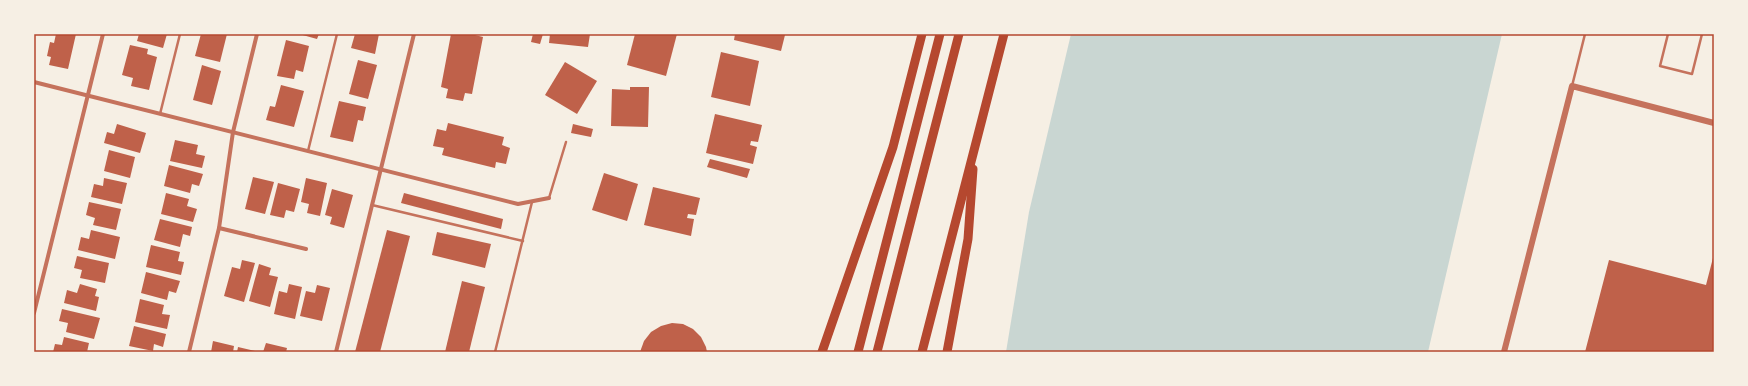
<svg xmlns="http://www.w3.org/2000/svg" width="1748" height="386" font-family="'Zilla Slab',serif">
	<rect width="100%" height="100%" fill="#f6efe4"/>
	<!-- water -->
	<polygon fill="#c9d6d2" points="1071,34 1502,34 1428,352 1006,352 1029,212"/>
	<!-- building -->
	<g fill="#bf614a">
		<polygon points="56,34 76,34 68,69 49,65 51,57 47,56 50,42 54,43"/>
		<polygon points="139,34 167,34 163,48 137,41"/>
		<polygon points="201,34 227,34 220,62 195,56"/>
		<polygon points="299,34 319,34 317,39"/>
		<polygon points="355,34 379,34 375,54 351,48"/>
		<polygon points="451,34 475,34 475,35 483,37 472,94 465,93 463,101 446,98 448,89 441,87"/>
		<polygon points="533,34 543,34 540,44 531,42"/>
		<polygon points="550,34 590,34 588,47 549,43"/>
		<polygon points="635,34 677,34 666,76 627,65"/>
		<polygon points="735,34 782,34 785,35 781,51 734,40"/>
		<polygon points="286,40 309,46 303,72 296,70 294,79 277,76"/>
		<polygon points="130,45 148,49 147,54 157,57 149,90 131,86 133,78 122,75"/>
		<polygon points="721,52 759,61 750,106 711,97"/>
		<polygon points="358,60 377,65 368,99 349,94"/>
		<polygon points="565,62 597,81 577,114 545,95"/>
		<polygon points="202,65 221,71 212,105 193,100"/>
		<polygon points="281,85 304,91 294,127 266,120 270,106 275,107"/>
		<polygon points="630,87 649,87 648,127 611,126 612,89 630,90"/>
		<polygon points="339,101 366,107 363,121 358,120 353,142 330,137"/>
		<polygon points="715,114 762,125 758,142 751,141 750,145 757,147 753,164 706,153"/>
		<polygon points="448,123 504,137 502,145 510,148 506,164 496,162 495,168 442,155 444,148 433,146 437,129 446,131"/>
		<polygon points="117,124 146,133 140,153 104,143 107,132 114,134"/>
		<polygon points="573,124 593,129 591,137 571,133"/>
		<polygon points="175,140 198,145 196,154 205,156 202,168 170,161"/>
		<polygon points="109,150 135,157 130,178 104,171"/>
		<polygon points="710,159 750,169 747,178 707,167"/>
		<polygon points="169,165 203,174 199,186 192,184 190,193 164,186"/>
		<polygon points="604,173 638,184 627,221 592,210"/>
		<polygon points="253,177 274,182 265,214 245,209"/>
		<polygon points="104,178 127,183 122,204 91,197 94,184 103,186"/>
		<polygon points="306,178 327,183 320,216 307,213 309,204 301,202"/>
		<polygon points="278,183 300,189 294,212 286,210 284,218 270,215"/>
		<polygon points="653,187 700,198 696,215 688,214 687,218 694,219 691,236 644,225"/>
		<polygon points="332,189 353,195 344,228 330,224 332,217 325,215"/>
		<polygon points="166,193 189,199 187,206 197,209 193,222 161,214"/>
		<polygon points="404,193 503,219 501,229 401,203"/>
		<polygon points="89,202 121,209 116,230 93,225 95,218 86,215"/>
		<polygon points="160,219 192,227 190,236 183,234 180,247 154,240"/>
		<polygon points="91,230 120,237 115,259 78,250 81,237 89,239"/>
		<polygon points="387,230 410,236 380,352 355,352"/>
		<polygon points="437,232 491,244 485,268 432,255"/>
		<polygon points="151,245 180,252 178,261 184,262 181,275 146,267"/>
		<polygon points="1714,254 1714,352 1585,352 1609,260 1706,285"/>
		<polygon points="77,256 109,263 105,283 80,278 82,270 74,268"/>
		<polygon points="242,260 255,263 244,302 224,296 232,267 240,269"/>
		<polygon points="259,264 271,268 269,275 278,277 270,307 249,301"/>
		<polygon points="146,272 180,281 176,293 169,291 167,300 141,293"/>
		<polygon points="462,281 485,287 469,352 445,352"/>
		<polygon points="80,284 97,289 95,296 99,297 96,311 64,303 67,290 77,293"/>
		<polygon points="289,284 302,287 295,319 274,314 279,291 287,293"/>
		<polygon points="317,285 330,288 322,321 300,316 306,291 315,293"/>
		<polygon points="140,299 164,305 162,314 170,315 167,329 135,322"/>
		<polygon points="62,309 100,318 94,339 66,332 68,323 59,321"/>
		<polygon points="672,323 683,324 693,329 701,337 706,347 707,352 640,352 644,341 651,332 661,326"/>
		<polygon points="134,326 166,334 163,347 154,344 153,351 129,346"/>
		<polygon points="64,337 89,343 87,352 53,352 55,344 62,345"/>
		<polygon points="213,341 234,346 233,352 211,352"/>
		<polygon points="266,343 287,348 286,352 263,352"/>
		<polygon points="238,347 255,351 255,352 237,352"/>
	</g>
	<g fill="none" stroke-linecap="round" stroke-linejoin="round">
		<!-- service -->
		<g stroke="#c5725c" stroke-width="2.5">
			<polyline points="1668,34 1660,66 1692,74 1702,34"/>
			<polyline points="1572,86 1585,34"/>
			<polyline points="160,114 180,34"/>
			<polyline points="308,151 337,34"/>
			<polyline points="549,198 566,142"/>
			<polyline points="372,205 523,241"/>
			<polyline points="495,352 532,202"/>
		</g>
		<!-- minor -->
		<g stroke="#c5725c" stroke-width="4">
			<polyline points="34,82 518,204 549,198"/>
			<polyline points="219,228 306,249"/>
			<polyline points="34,313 103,34"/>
			<polyline points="189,352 219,228 233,132 257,34"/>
			<polyline points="336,352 414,34"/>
		</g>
		<!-- tertiary -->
		<polyline stroke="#c5725c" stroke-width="6" points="1504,352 1572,86 1714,123"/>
		<!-- motorway -->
		<g stroke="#b5482f" stroke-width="9">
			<polyline points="822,352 893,147 922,34"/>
			<polyline points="858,352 940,34"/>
			<polyline points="877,352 959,34"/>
			<polyline points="922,352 1004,34"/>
			<polyline points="947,352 968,239 973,169"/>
		</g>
	</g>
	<!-- border -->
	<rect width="1748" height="386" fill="none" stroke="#f6efe4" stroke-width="70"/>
	<rect x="35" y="35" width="1678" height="316" fill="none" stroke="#b5482f" stroke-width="1.5"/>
</svg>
